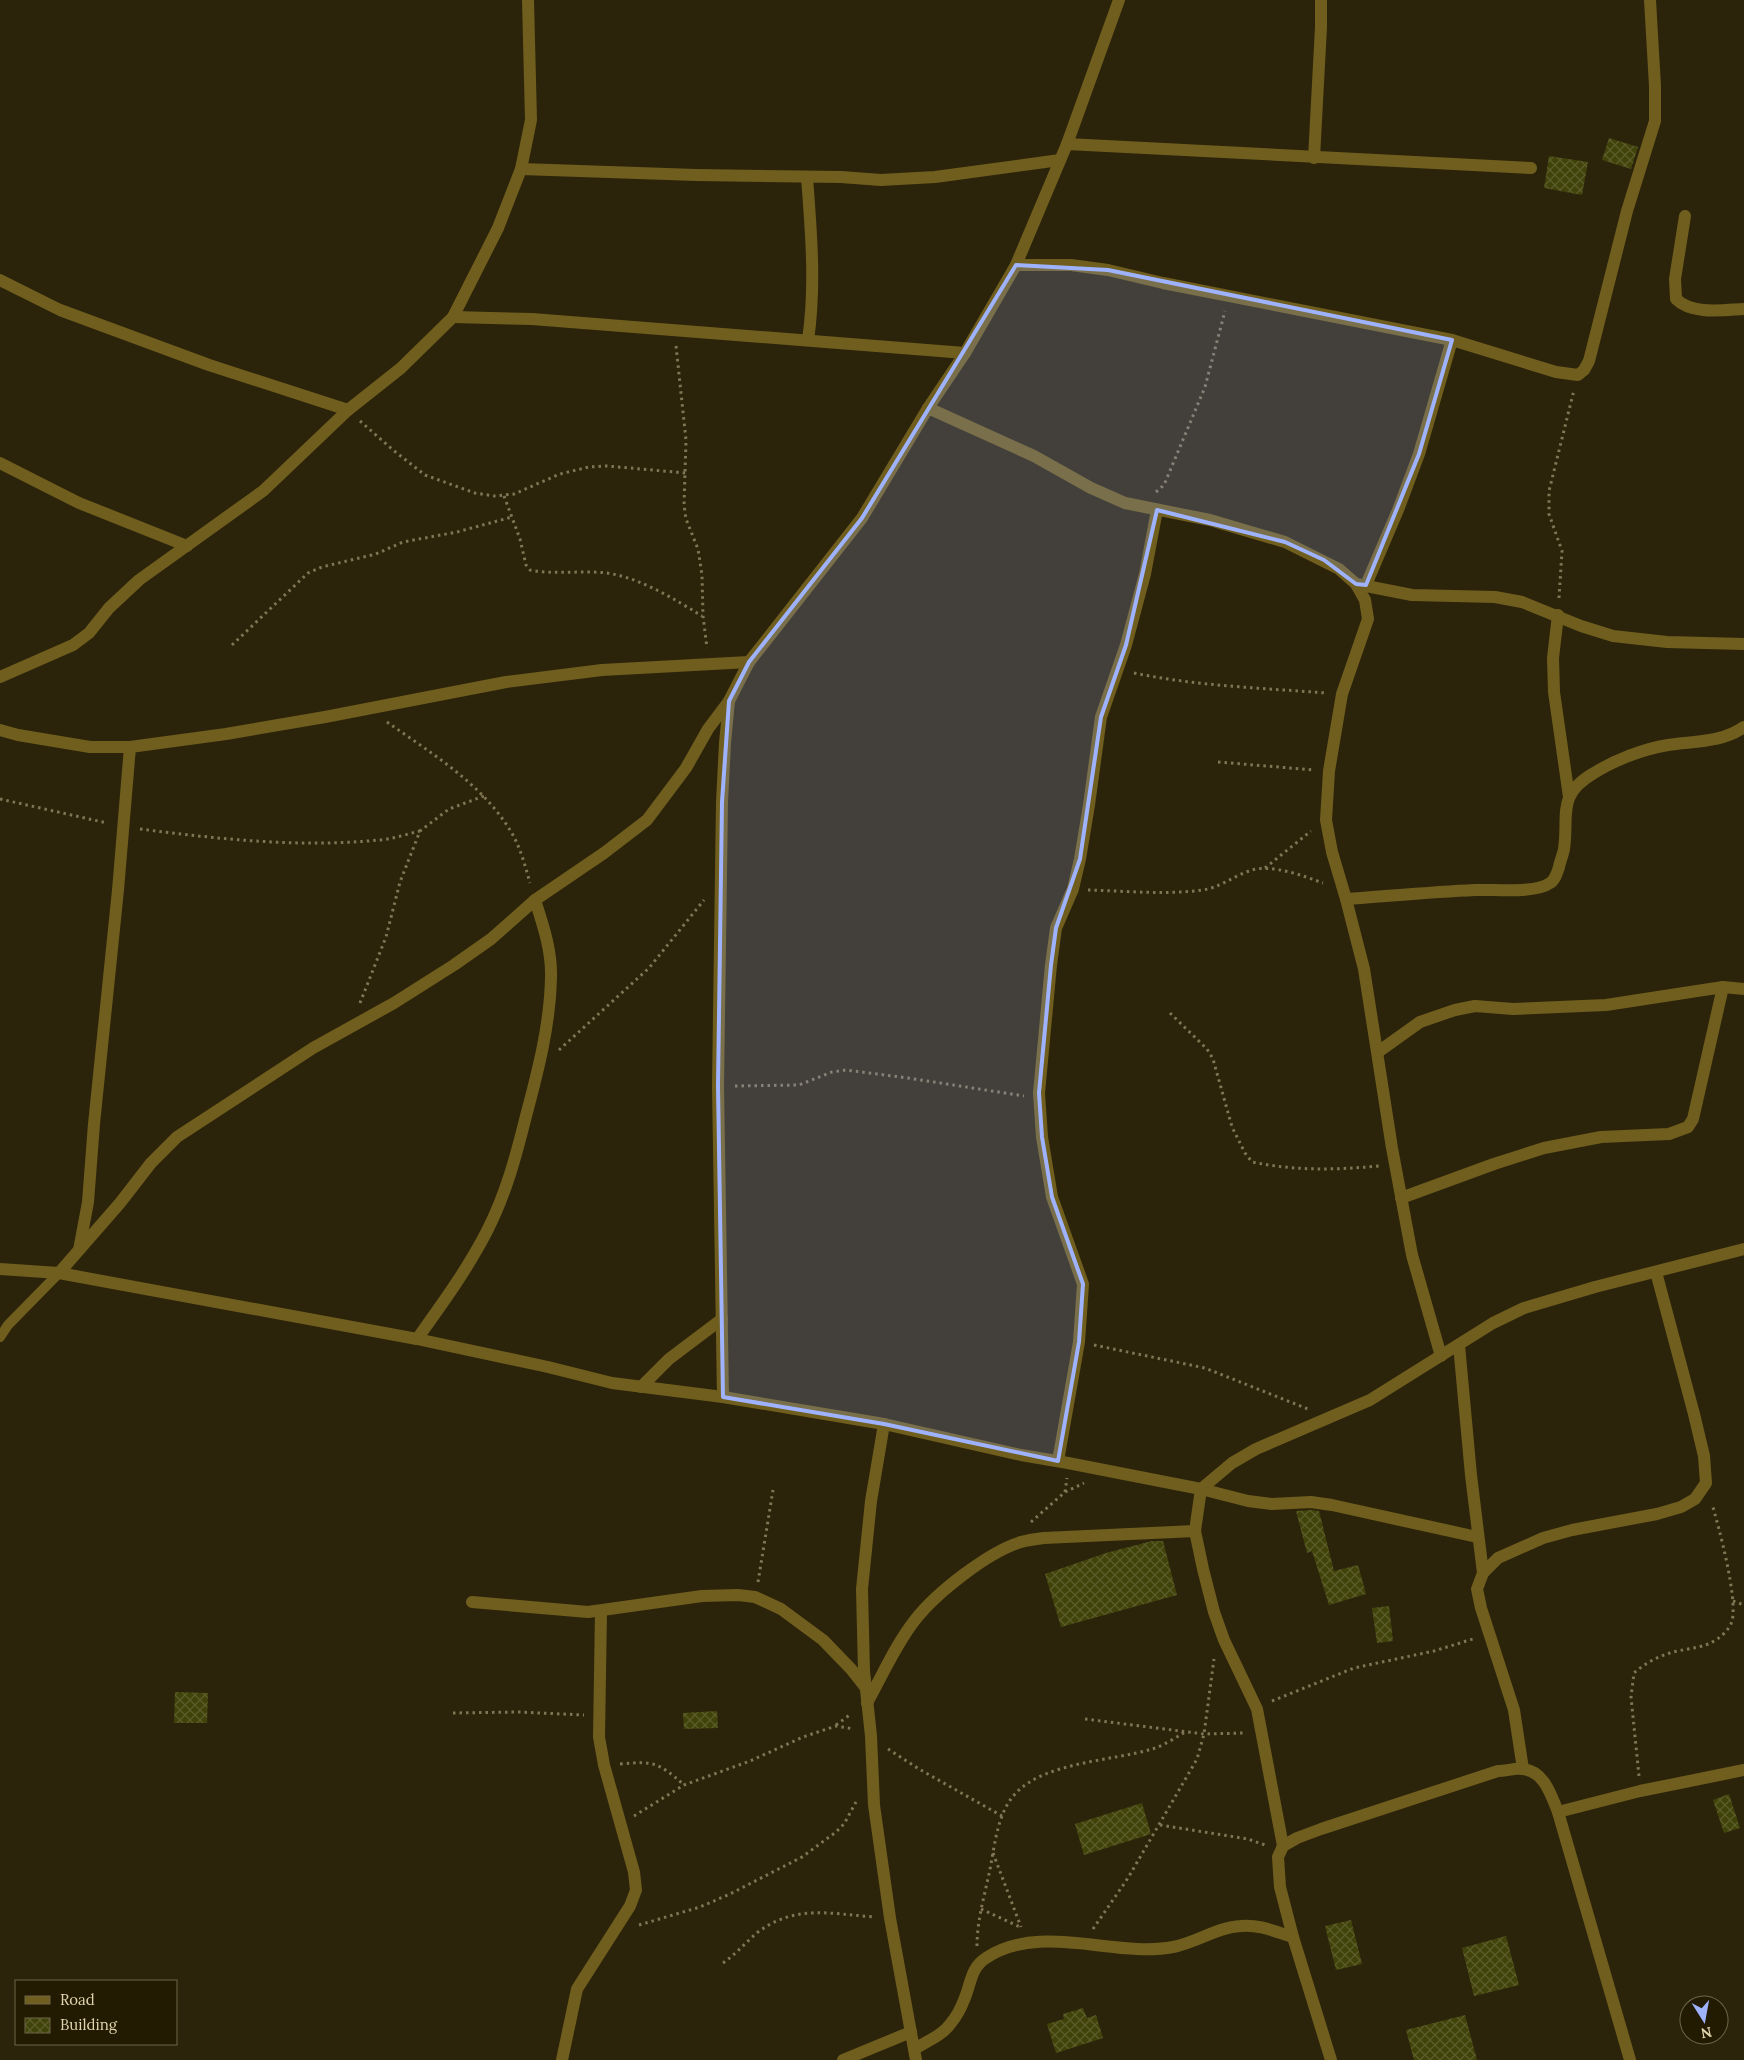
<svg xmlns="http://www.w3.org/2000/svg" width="1744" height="2060" font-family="Lora,serif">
	<defs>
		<pattern id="building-cross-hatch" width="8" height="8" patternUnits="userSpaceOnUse" patternTransform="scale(1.25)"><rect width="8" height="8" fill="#40430a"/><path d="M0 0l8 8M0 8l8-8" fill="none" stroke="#5b5d2b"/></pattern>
	</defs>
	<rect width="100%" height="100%" fill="#2c240a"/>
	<!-- building -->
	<g fill="url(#building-cross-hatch)">
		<polygon points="1609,138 1638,147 1631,169 1602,160"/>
		<polygon points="1549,156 1588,162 1582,195 1544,188"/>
		<polygon points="1311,1510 1319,1511 1334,1571 1358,1565 1366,1594 1329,1605 1312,1551 1307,1553 1296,1511"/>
		<polygon points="1152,1541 1163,1541 1177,1595 1061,1627 1045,1574 1106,1553"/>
		<polygon points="1389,1606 1393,1641 1377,1643 1372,1608"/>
		<polygon points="175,1692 208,1693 207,1723 174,1723"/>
		<polygon points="717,1711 718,1728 684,1729 683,1713"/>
		<polygon points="1729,1794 1740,1828 1724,1833 1713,1800"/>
		<polygon points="1142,1803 1151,1834 1084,1855 1075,1824"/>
		<polygon points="1351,1920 1362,1964 1336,1970 1325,1926"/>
		<polygon points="1506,1936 1519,1985 1474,1996 1462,1948"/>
		<polygon points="1083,2008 1087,2018 1096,2015 1103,2038 1056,2053 1047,2024 1064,2019 1063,2014"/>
		<polygon points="1465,2015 1477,2060 1414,2060 1406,2030"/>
	</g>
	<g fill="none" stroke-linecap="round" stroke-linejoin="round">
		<!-- path -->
		<g stroke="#807656" stroke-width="3" stroke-dasharray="2.5 4" stroke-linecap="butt">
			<polyline points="676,346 686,440 684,505 686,519 698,549 702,575 703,616 707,648"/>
			<polyline points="360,421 393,450 425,475 475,493 494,496 514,494 560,474 589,467 607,466 686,473"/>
			<polyline points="1156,492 1164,485 1205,387 1225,311"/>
			<path d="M504,496L520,539L526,565L530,570C555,575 582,570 607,573C641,578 674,599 702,616"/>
			<polyline points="1559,598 1562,551 1549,514 1549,491 1574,390"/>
			<polyline points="232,645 308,573 322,567 376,554 403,542 457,532 512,517"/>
			<path d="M1134,673C1197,686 1262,688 1326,693"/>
			<path d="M387,722C431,753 481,783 510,830C520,846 525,865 530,883"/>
			<polyline points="1218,762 1314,770"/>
			<polyline points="0,799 107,823"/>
			<path d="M140,829C219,839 299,848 379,840C393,839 407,834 420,831"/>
			<polyline points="1265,868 1311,831"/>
			<path d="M1088,890C1126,891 1166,895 1203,890C1221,887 1235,875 1252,870C1272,864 1304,876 1323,883"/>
			<polyline points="360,1003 386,937 400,882 420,831 449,809 484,796"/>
			<path d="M1170,1013L1207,1049L1213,1059L1232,1127L1245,1153L1252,1162C1296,1171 1335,1170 1379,1166"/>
			<polyline points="559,1050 649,968 704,900"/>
			<polyline points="735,1086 799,1085 832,1072 846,1070 908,1078 1024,1096"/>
			<polyline points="1094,1345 1205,1368 1308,1409"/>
			<polyline points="1065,1492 1067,1478"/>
			<polyline points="1031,1522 1065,1492 1084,1483"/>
			<polyline points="758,1582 773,1490"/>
			<polyline points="1733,1601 1744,1605"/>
			<polyline points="1272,1701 1354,1668 1434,1651 1473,1639"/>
			<polyline points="453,1713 518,1712 584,1715"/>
			<polyline points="1085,1719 1204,1734 1245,1733"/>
			<polyline points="836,1725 851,1714"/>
			<polyline points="888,1749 919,1769 1002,1816"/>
			<path d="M620,1764C654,1761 658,1762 684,1785"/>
			<path d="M1639,1776L1631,1697L1634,1673C1644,1664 1657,1657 1670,1653C1682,1649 1696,1649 1708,1644C1718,1640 1729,1631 1732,1621C1738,1599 1719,1527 1712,1504"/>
			<polyline points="634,1816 684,1785 750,1761 803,1737 836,1726 854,1729"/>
			<polyline points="1160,1825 1248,1839 1265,1845"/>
			<polyline points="993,1853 1021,1927"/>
			<polyline points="981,1909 1020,1927"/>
			<polyline points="639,1925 700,1907 730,1894 802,1857 836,1832 844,1824 856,1802"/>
			<polyline points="1093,1929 1128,1878 1197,1759 1204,1734 1214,1659"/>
			<path d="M977,1946C977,1918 986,1891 991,1864C995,1841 999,1810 1016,1793C1045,1762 1112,1761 1152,1749C1163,1746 1175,1738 1185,1732"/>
			<path d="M723,1963C736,1954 746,1942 758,1932C796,1904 831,1914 875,1917"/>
		</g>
		<!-- service -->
		<polyline stroke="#705e1e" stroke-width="10" points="0,1337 8,1325 59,1273"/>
		<!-- minor -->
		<g stroke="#705e1e" stroke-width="12">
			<polyline points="1067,144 1531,168"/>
			<polyline points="1314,158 1321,27 1321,0"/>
			<polyline points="521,169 696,175 841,177 881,180 935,177 1060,160"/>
			<path d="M807,177C811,231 816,286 808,340"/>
			<path d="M1685,216L1675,279L1676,299C1692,315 1723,310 1744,309"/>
			<polyline points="1016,265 1071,265 1108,270 1163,283 1452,340 1556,372 1578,375 1584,370 1589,361 1627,211 1655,121 1655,86 1650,0"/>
			<polyline points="0,280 60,310 209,365 348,410"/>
			<polyline points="453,317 532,319 965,353"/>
			<polyline points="928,408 1034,456 1091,488 1125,503 1210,520 1285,542 1339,569 1356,584 1365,600 1368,619 1342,694 1329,771 1326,820 1332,852 1346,899 1364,969 1392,1148 1412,1255 1441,1356"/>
			<polyline points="0,463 79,503 187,546"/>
			<polyline points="1356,584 1412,595 1495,597 1522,602 1581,626 1613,636 1667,642 1744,644"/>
			<polyline points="1366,585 1398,510 1419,454 1452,340"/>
			<polyline points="1558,615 1553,658 1554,692 1569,797"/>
			<polyline points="0,677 73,645 89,633 109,608 139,580 263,491 348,410 401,368 453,317 498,228 521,169 531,120 528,0"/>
			<polyline points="0,730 18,735 90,747 130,747 226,734 325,717 506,682 602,670 749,662"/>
			<path d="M1346,899C1389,896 1432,892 1475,890C1494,889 1535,894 1550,883C1555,880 1557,873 1559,867C1560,861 1563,855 1564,849C1569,815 1556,795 1594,773C1615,760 1643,749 1668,745C1694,741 1721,743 1744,727"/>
			<polyline points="1378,1052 1420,1022 1455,1010 1475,1006 1513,1009 1606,1005 1723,987 1744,989"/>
			<polyline points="1401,1198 1494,1164 1544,1148 1601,1137 1669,1134 1688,1127 1693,1119 1723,987"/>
			<polyline points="79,1250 88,1202 94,1124 118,890 130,747"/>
			<polyline points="0,1269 59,1273 417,1339 548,1367 612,1383 723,1397 884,1424 1021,1455 1068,1463 1201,1489 1248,1501 1272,1504 1311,1502 1332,1505 1477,1537"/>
			<polyline points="59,1273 120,1203 151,1163 177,1137 313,1048 394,1003 454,965 491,939 535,900 604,853 647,820 686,768 708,729 729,701"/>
			<path d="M417,1339C442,1304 467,1270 487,1231C506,1194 516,1156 526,1116C538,1071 550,1025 551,978C552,951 543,925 535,900"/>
			<polyline points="1459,1345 1471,1475 1483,1573"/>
			<polyline points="641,1387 669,1359 722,1319"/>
			<polyline points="723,1397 718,1086 722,802 725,743 729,701 749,662 862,518 928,408 965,353 1016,265 1067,144 1119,0"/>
			<polyline points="884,1424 871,1501 862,1589 864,1671 871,1736 874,1805 890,1918 916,2060"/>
			<polyline points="1058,1461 1079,1342 1083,1284 1052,1197 1042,1137 1039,1093 1051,965 1056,928 1073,889 1080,859 1089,805 1101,717 1126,645 1145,574 1157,510"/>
			<polyline points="472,1602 588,1612 702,1596 738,1595 755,1597 781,1609 823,1640 851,1669 866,1688"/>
			<path d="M867,1703C882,1676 896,1644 915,1620C936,1593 988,1552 1021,1542C1028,1540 1036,1539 1044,1538L1195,1531"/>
			<polyline points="1523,1769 1514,1710 1481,1608 1477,1589 1483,1573 1498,1558 1543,1538 1572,1530 1657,1514 1681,1507 1695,1499 1706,1483 1704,1456 1694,1414 1656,1272"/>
			<polyline points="1558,1812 1640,1791 1744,1770"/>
			<polyline points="1283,1846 1257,1709 1224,1640 1214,1612 1203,1569 1195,1531 1201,1489 1232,1463 1256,1449 1370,1400 1493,1323 1524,1308 1595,1287 1744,1249"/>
			<path d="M914,2049C926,2042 943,2035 951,2023C956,2017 961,2008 964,2000C971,1985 970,1968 986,1958C1040,1922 1115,1958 1173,1947C1196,1943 1217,1927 1241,1926C1259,1924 1276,1932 1293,1937"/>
			<polyline points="562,2060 577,1989 630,1906 636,1890 634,1872 604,1765 599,1737 601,1611"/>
			<polyline points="843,2060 911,2032"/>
			<path d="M1331,2060L1293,1937L1280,1887L1278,1857L1283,1846L1297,1838L1321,1829L1498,1771C1506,1771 1515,1768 1522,1769C1544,1770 1551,1795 1558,1812L1630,2060"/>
		</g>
	</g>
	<!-- marked area -->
	<path fill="#9fb3fd" fill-opacity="0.2" stroke="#9fb3fd" stroke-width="4" stroke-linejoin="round" d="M1016,265L1108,270L1452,340L1419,454L1366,585L1356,584L1324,560L1285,542L1157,510L1126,645L1101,717L1080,859L1056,928L1051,965L1039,1093L1042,1137L1052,1197L1083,1284L1079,1342L1058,1461L884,1424L723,1397L718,1086L722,802L729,701L749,662L862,518Z"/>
	<!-- legend -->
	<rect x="15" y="1980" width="162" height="65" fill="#221b02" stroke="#6e6547"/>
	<rect x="25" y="1996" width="25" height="8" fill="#705e1e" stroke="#6e6547"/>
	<text x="60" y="2005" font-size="15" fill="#e1d4ae">Road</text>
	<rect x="25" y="2018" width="25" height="15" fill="url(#building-cross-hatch)" stroke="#6e6547"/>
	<text x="60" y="2030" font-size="15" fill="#e1d4ae">Building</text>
	<!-- north arrow -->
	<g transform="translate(1704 2020) rotate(169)"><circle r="24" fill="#221b02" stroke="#6e6547"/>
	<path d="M0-4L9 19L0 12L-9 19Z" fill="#9fb3fd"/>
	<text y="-8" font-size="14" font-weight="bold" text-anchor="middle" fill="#e1d4ae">N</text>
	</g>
</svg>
